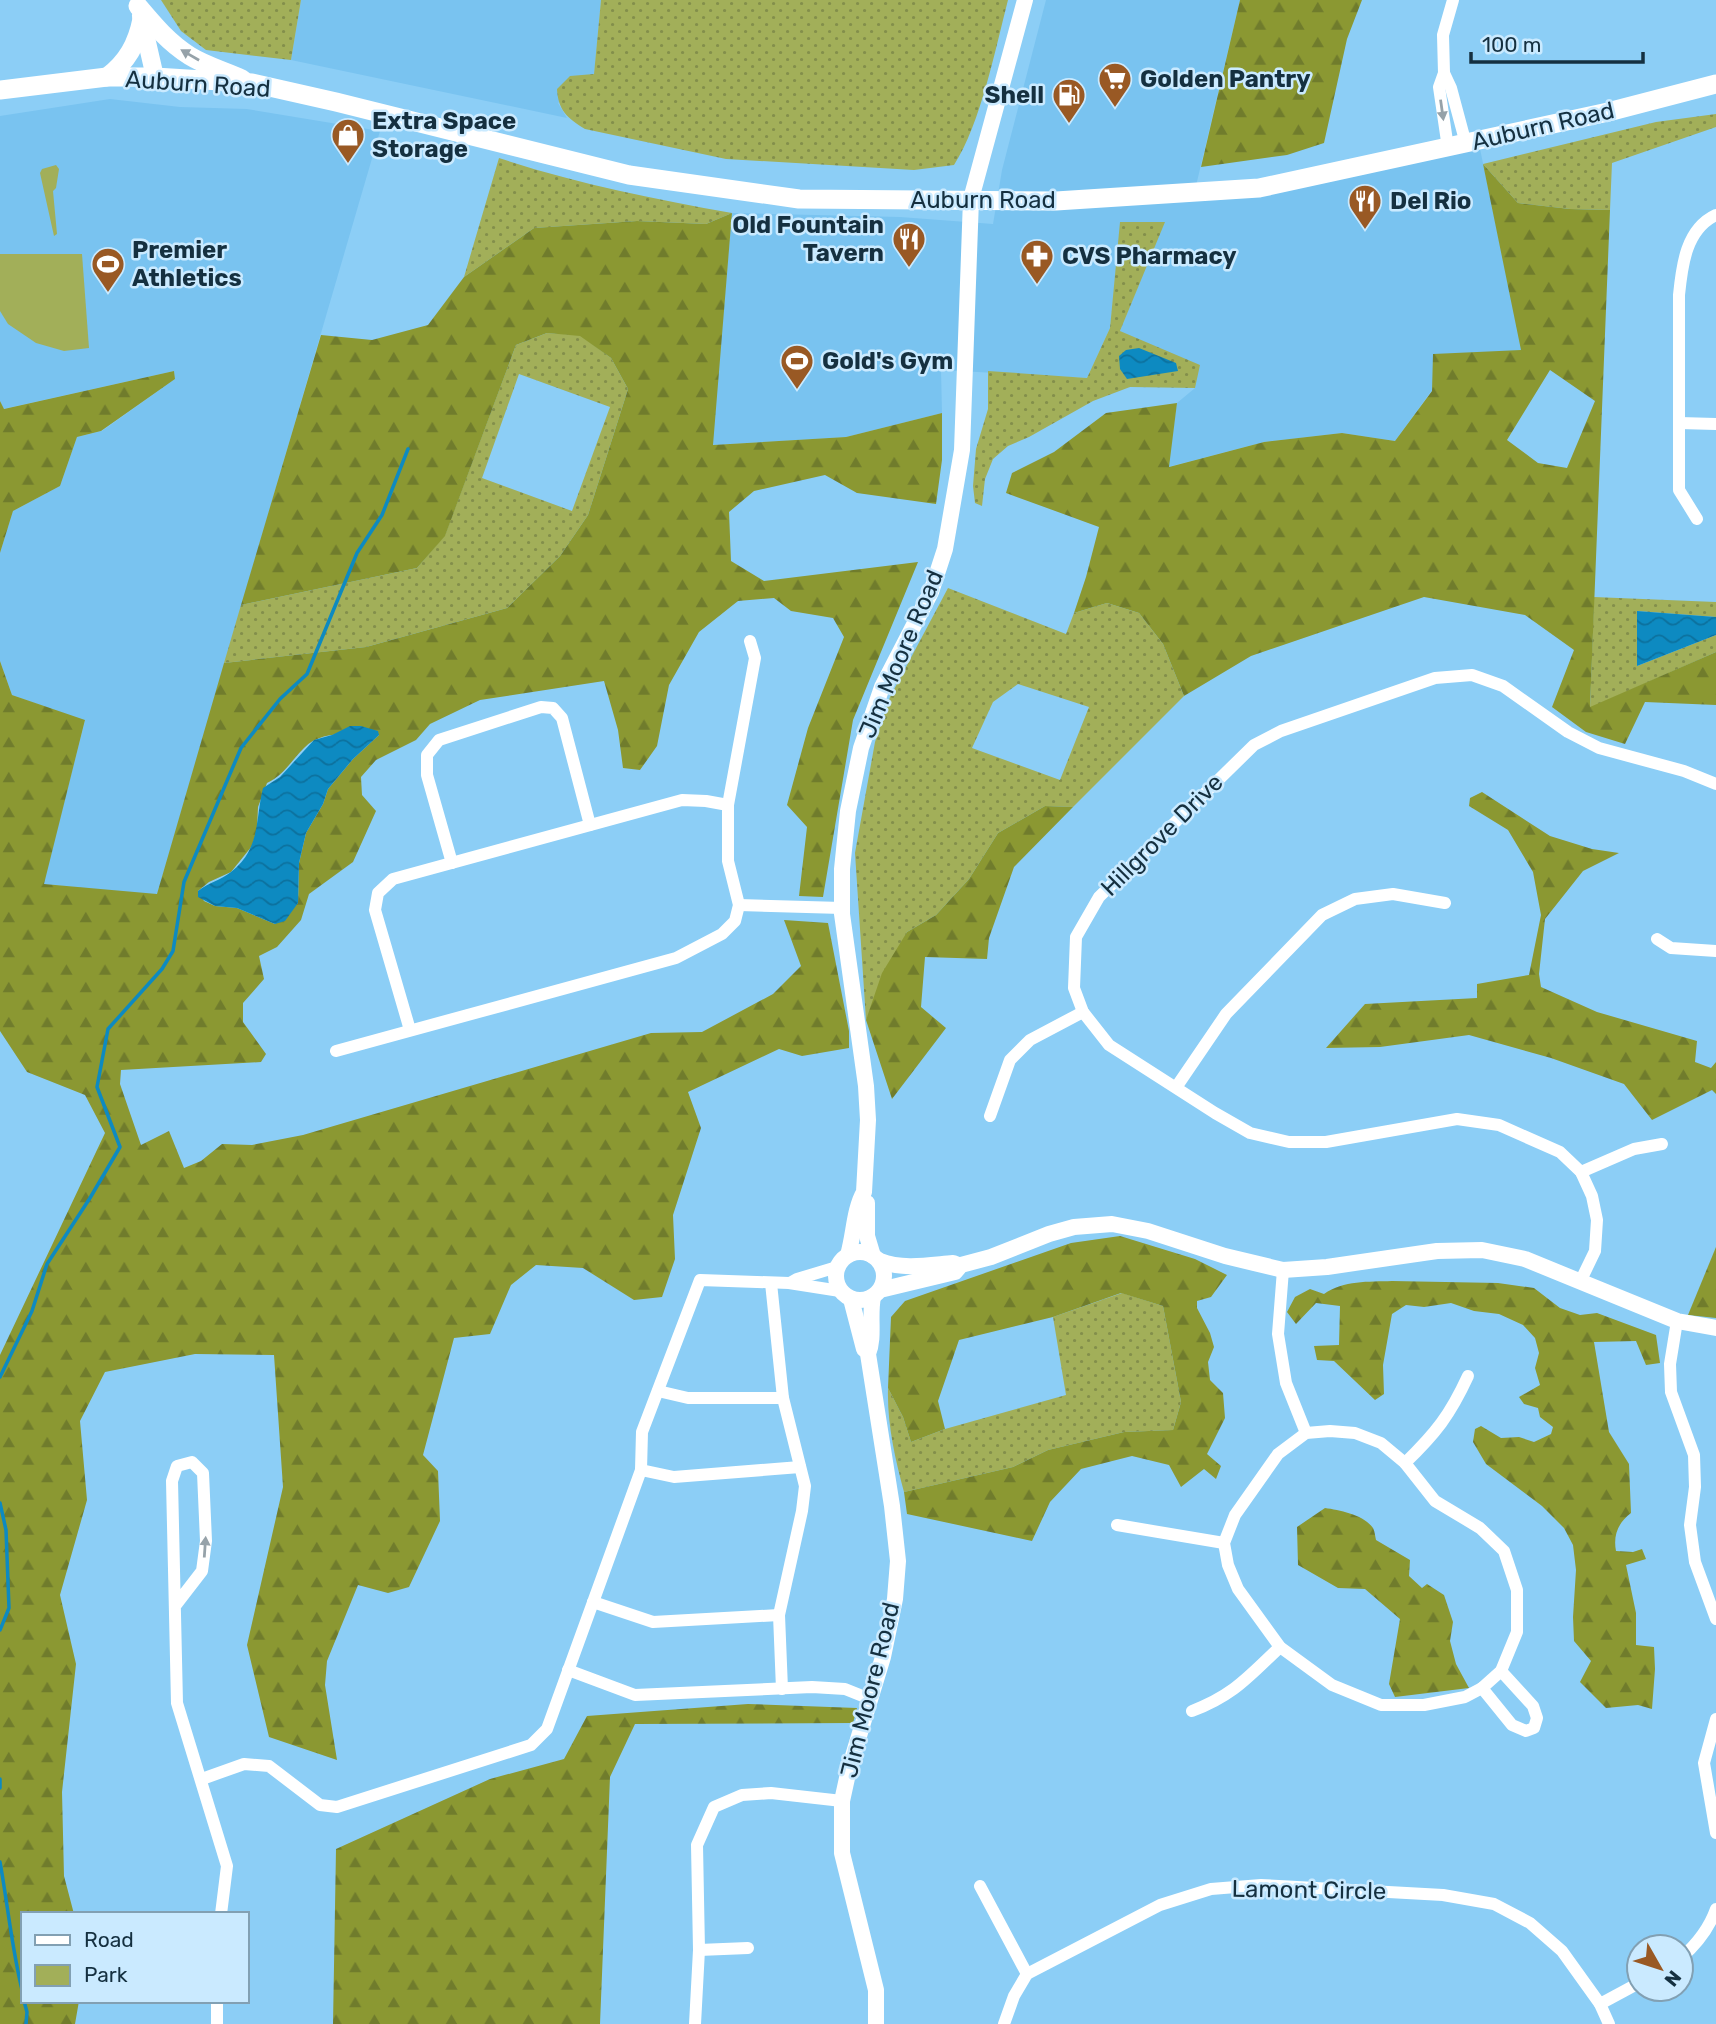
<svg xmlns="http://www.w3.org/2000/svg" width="1716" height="2024" font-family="Rubik,sans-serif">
	<defs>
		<pattern id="grass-dots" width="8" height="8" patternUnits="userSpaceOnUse" patternTransform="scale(1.75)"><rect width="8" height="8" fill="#a2af59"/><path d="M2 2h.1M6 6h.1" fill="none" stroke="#838f4b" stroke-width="1.8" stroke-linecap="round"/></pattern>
		<pattern id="forest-firs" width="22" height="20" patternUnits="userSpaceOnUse" patternTransform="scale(1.75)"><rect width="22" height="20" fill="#8b9832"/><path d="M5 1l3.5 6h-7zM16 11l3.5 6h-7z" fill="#707c2c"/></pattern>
		<pattern id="water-waves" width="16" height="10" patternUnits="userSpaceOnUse" patternTransform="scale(1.75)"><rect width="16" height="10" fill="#0d8ac1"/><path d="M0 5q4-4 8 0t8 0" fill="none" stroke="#0c719e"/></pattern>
	</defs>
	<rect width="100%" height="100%" fill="#8ccef6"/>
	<!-- built -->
	<g fill="#79c3f0">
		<polygon points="301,0 601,0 594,75 558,103 567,118 291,60"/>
		<polygon points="1046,0 1240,0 1195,190 1479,144 1522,351 1432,390 1395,441 1342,433 1264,442 1168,467 1177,403 1195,388 1120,331 1164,222 1121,222 1110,328 1087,378 941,370 942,413 846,437 712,445 732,213 900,217 993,224 1002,170"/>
		<polygon points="110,99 180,107 247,109 380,131 157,895 43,884 85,721 12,695 0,661 0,553 13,511 60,486 77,437 102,431 175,379 174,371 3,409 0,401 0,116"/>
	</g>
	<!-- grass -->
	<g fill="url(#grass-dots)" fill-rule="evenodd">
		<polygon points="161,0 301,0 291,60 206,50 181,31"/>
		<path d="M601,0H1008C995,50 981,123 954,165L914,170L726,159L585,129C567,118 558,110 557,89L570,76L594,74Z"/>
		<polygon points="1716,114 1716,127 1612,163 1610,210 1570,209 1518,203 1483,164 1656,122"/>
		<path d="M499,158C574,183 654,199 732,213L706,224L637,221L534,228L464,277Z"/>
		<polygon points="1120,222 1165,222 1120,331 1200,365 1195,388 1130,387 1093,401 1029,437 1008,446 993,459 985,479 982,506 975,503 973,486 976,449 988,409 988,371 1087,378 1110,328"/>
		<path d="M547,333L580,335L611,358L628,389L588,515L560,556L507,608L366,647L224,663L241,605L417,568L445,535L516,345ZM519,374L610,407L572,511L482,478Z"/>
		<path d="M948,588L1066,634L1074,613L1107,603L1139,613L1163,644L1184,696L1073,807L1045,806L998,833L969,879L936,915L907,932L866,1020L855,853L875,742L890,697ZM1018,684L1089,707L1060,780L972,748L993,702Z"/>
		<polygon points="1594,597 1716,602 1716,617 1637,611 1637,666 1716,635 1716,652 1590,708"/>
		<path d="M1122,1293L1163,1306L1181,1402L1173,1430L1124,1432L1048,1450L1013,1467L904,1492C895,1458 887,1424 888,1388L903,1417L911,1442L945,1429L1066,1395L1053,1317Z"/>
	</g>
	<!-- forest -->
	<g fill="url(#forest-firs)" fill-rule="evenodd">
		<polygon points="1240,0 1362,0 1347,39 1324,143 1287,155 1201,167"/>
		<path d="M1483,164L1518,203L1570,209L1610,210L1590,707L1716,652V705L1645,702L1625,744L1586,732L1552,707L1574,650L1525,615L1424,597L1251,656L1184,696L1163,644L1139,613L1107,603L1074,613L1086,577L1099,527L1006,493L1012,473L1054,452L1106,413L1177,403L1169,467L1264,442L1342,433L1395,441L1432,391L1433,354L1521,350ZM1550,370L1595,401L1567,468L1538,463L1507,440Z"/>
		<path d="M732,213L713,445L846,437L942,413V460L936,504L857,493L825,475L754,491L729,512L731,561L764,581L918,562L853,720L823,897L799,896L807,827L787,805L808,728L844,637L833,618L791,611L774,598L738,601L699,632L669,685L657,746L640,770L623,768L618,730L604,681L480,700L430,724L416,740L376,760L361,777L362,795L376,811L353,862L309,894L301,920L277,947L259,956L264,979L243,1003V1022L266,1054L261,1062L121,1070L120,1084L141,1145L169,1131L184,1168L201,1161L222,1144L252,1145L303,1135L651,1033L702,1032L773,994L801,966L784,920L828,923L849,1031V1048L802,1056L779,1049L688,1092L701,1128L673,1215L675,1259L662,1297L634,1300L583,1268L536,1265L511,1285L490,1334L454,1338L423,1455L438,1471L440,1521L409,1587L388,1593L358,1585L327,1661L325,1685L337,1760L269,1737L247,1645L283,1487L274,1355L195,1354L105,1372L80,1421L87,1500L60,1595L76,1664L62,1792L64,1876L74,1914H23V2001H79L75,2024H0V1355L105,1133L85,1095L27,1072L0,1031V661L12,695L85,720L44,884L157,894L224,663L366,647L507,608L560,556L588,515L628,389L611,358L580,336L547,333L516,345L445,536L417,568L241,605L321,335L372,340L428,325L464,277L534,228L637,221L706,224ZM379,735L353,759L328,789L323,804L306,833L299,863L298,903L275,924L237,908L215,906L204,901L198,891L209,882L231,872L252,846L257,830L258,807L267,783C284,775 291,761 304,748C322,729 354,735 379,735Z"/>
		<polygon points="174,371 175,379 101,431 77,437 60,486 13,511 0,553 0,401 4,409"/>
		<polygon points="1482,792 1550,836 1592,849 1619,853 1583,871 1545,919 1539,974 1541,987 1597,1012 1697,1041 1695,1062 1711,1068 1716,1062 1716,1094 1712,1090 1652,1120 1624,1084 1551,1058 1469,1035 1380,1047 1326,1048 1365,1004 1477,998 1477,984 1529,975 1541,915 1533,872 1508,830 1469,806 1470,798"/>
		<polygon points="1045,806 1073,807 1014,867 989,938 987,959 925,957 921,1007 946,1028 892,1099 866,1020 882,973 907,932 936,915 969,879 998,833"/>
		<polygon points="1120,1236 1195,1259 1227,1275 1211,1297 1197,1301 1197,1308 1210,1333 1214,1347 1208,1362 1210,1380 1223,1393 1225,1418 1207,1454 1221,1466 1216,1479 1204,1469 1181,1487 1169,1465 1132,1456 1081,1469 1050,1502 1032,1541 907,1514 904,1492 1013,1467 1048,1450 1124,1432 1173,1430 1181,1402 1163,1306 1121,1293 1053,1317 959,1340 938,1401 945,1429 911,1442 903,1417 888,1388 891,1317 905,1301 1071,1243"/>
		<polygon points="1716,1247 1716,1318 1688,1315"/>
		<path d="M1392,1281L1498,1283L1534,1288L1560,1308L1580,1315L1597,1313L1656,1335L1660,1363L1646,1365L1636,1341L1594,1342L1609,1432L1629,1464L1631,1513C1618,1523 1613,1535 1616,1551L1633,1552L1642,1549L1646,1559L1626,1565L1636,1613V1645L1654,1647L1655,1669L1652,1709L1638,1705L1606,1708L1580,1682L1591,1661L1574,1641L1573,1617L1576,1570L1573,1545L1564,1528L1542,1506L1486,1464L1473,1442L1475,1429L1481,1426L1501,1438L1519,1437L1534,1442L1551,1434L1553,1427L1540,1417L1538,1408L1524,1404L1519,1397L1540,1385L1535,1368L1539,1353L1535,1338L1523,1325L1499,1314L1474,1311L1451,1303L1424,1307L1406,1305L1392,1314L1383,1365L1384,1394L1375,1400L1334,1361L1317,1360L1314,1346L1339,1345L1340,1306L1316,1303L1296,1324L1287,1312L1295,1297L1310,1289L1324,1294C1344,1280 1368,1282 1392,1281Z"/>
		<path d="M1325,1508C1340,1510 1364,1515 1373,1528C1375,1532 1375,1536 1376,1540L1410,1560L1409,1576L1422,1588L1427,1584L1444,1595L1453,1622L1450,1641L1456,1664L1469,1688L1395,1697L1389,1684L1400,1619L1365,1589L1338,1588L1298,1565L1297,1527Z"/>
		<polygon points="748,1704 857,1708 853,1723 635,1724 610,1777 600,2024 333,2024 336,1849 490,1779 564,1759 587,1716"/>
	</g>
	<!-- green -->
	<g fill="#a2af59">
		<polygon points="56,165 59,169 56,188 53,191 57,234 54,236 40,173 42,169"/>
		<polygon points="0,254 82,254 89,348 64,351 36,343 8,324 0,311"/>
	</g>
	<!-- water -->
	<g fill="url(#water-waves)">
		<polygon points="1139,348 1176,363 1178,371 1127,379 1120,369 1119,356 1126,350"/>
		<polygon points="1637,611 1716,617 1716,635 1637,666"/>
		<path d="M350,726H361L378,731L379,735L353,759L328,789L323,804L306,833L299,863L298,903L285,921L275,924L237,908L215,906L198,897V891C208,883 221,880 231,872C261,849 255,820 263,788L280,777L314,740L332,735Z"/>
	</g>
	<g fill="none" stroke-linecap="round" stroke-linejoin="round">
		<!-- stream -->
		<g stroke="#0d8ac1" stroke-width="3.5">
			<polyline points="0,1377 32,1311 47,1264 90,1198 120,1147 97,1087 108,1029 162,969 173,951 184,882 241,748 280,699 307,674 357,553 382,515 408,449"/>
			<polyline points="0,1503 6,1530 9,1608 0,1630"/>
			<polyline points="0,1779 0,1788"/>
			<path d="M0,1862C8,1906 12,1951 23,1994"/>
			<polyline points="24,2001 27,2012 26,2024"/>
		</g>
		<!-- minor -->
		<g stroke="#fff" stroke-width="12">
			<polyline points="1444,73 1451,88 1466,144"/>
			<polyline points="1448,148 1439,87 1444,73 1443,35 1453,0"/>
			<polyline points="1679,423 1716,424"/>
			<path d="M1697,519L1679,490V295C1682,265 1686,229 1716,215"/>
			<polyline points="452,863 427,775 427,755 439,740 541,707 553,708 562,718 590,825"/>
			<polyline points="739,905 842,908"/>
			<polyline points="1657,939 1671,948 1716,951"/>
			<polyline points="410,1030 375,910 378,893 393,879 682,800 706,801 728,805"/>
			<polyline points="336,1051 676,958 722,934 735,921 739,905 728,861 728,805 755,658 750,641"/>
			<polyline points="1177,1086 1226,1014 1322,915 1355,899 1393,894 1445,903"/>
			<polyline points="990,1116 1010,1060 1030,1040 1083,1012"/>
			<polyline points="1581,1172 1634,1149 1662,1144"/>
			<polyline points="1283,1270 1278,1334 1286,1383 1306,1433"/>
			<polyline points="1581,1280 1595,1251 1597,1220 1592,1196 1581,1172 1560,1152 1499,1125 1457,1119 1326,1142 1289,1142 1250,1133 1215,1113 1109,1045 1083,1012 1074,988 1076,937 1099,897 1254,745 1281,731 1435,678 1472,675 1503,686 1568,732 1599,748 1684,771 1716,784"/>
			<polyline points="771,1283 783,1398 805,1486 802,1511 779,1615 782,1689"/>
			<polyline points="790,1283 797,1279 837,1267"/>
			<polyline points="1677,1321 1670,1364 1671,1392 1694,1455 1695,1487 1690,1525 1695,1562 1716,1619"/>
			<polyline points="658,1391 688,1398 783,1398"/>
			<polygon points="1330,1431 1355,1433 1381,1443 1405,1463 1435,1501 1480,1528 1504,1551 1517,1590 1517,1632 1501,1671 1482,1688 1465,1697 1424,1705 1381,1705 1332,1685 1280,1647 1238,1589 1228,1565 1224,1543 1235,1515 1278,1454 1306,1433"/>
			<path d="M1405,1463C1436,1433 1450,1415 1468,1376"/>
			<polyline points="641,1470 674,1477 800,1467"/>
			<polyline points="1117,1525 1224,1543"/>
			<polyline points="593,1602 653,1622 779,1615"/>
			<polyline points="175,1606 202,1571 206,1541 203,1473 192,1462 177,1466 172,1481 177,1703 227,1866 221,1914"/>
			<polyline points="568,1670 635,1695 812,1687 845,1689 870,1699"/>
			<polyline points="1482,1688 1512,1725 1526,1731 1534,1728 1537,1718 1533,1706 1501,1671"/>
			<path d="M1192,1711C1234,1695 1248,1677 1280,1647"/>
			<polyline points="1716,1719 1704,1763 1716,1833"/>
			<polyline points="202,1779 244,1764 269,1766 320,1805 337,1807 531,1745 547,1729 641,1470 642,1432 700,1280 789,1283 840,1291"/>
			<polyline points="980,1886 1027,1974"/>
			<polyline points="699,1950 748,1948"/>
			<path d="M1681,1958C1697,1944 1709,1929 1716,1909"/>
			<polyline points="1600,2004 1639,1983"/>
			<polyline points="217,2024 217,2001"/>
			<polyline points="695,2024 699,1950 697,1845 714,1807 742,1795 771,1793 842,1801"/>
			<polyline points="1004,2024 1014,1996 1027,1974 1160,1905 1211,1889 1261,1885 1443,1895 1494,1904 1530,1923 1562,1951 1600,2004 1609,2024"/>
		</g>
		<!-- tertiary -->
		<g stroke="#fff" stroke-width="16">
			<polyline points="867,1203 867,1236 873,1256"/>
			<circle cx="860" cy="1276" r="24"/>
			<path d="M848,1255C854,1235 854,1209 864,1192L868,1120L866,1086L842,914V869L848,811L861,748L882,687L931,592L945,549L962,450L971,199L1025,0"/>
			<path d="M880,1261C903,1270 929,1265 953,1263L958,1265"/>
			<polyline points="880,1290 955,1272 961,1265 991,1257 1049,1234 1074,1227 1112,1224 1148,1231 1225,1256 1283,1270 1327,1267 1437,1251 1482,1250 1525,1259 1677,1321 1716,1328"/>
			<path d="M873,1297C869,1316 875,1337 868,1354L892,1506L898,1561L895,1599L883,1657L849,1769L842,1801V1853L876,1990V2024"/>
			<polyline points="851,1299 864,1349"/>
		</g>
		<!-- secondary -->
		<polyline stroke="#fff" stroke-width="18" points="141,16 155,77"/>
		<!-- primary -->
		<g stroke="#fff" stroke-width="19">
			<path d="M138,6C154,25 169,43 190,56C206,66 225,71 242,79"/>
			<path d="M107,77C127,62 137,44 142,19"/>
			<polyline points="0,90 107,77 155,77 252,83 336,102 629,175 799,199 1056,201 1259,188 1608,112 1716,84"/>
		</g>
	</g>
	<!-- one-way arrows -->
	<defs><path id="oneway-solid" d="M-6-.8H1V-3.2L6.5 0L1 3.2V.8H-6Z" transform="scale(1.75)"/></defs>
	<g fill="#96a2a9">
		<use href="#oneway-solid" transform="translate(190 55) rotate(-150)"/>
		<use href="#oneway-solid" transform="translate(1442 110) rotate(82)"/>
		<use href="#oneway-solid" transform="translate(205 1547) rotate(-86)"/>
	</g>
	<!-- icons -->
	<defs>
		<symbol id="supermarket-pin" viewBox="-11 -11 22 30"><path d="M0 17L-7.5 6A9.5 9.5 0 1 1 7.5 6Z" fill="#995924" stroke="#caeaff"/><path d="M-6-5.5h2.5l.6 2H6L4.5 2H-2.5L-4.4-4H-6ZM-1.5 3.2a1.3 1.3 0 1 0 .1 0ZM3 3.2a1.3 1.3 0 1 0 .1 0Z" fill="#fff"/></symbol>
		<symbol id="fuel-pin" viewBox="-11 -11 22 30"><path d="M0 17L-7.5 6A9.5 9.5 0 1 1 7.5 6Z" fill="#995924" stroke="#caeaff"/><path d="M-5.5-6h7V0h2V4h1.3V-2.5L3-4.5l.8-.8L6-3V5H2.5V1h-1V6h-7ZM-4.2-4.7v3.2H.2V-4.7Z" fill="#fff"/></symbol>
		<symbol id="shop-pin" viewBox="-11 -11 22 30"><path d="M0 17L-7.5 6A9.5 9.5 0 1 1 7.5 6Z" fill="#995924" stroke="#caeaff"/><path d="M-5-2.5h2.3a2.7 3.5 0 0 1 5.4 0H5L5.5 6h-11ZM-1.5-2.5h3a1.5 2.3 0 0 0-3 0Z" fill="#fff"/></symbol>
		<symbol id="restaurant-pin" viewBox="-11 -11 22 30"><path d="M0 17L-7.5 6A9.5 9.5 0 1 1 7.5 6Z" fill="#995924" stroke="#caeaff"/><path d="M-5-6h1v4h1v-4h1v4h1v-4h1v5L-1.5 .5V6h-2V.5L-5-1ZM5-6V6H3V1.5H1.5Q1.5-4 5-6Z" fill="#fff"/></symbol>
		<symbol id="pharmacy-pin" viewBox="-11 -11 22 30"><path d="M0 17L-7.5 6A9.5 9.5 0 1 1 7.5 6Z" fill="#995924" stroke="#caeaff"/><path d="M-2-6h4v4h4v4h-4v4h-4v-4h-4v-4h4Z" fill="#fff"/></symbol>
		<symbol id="stadium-pin" viewBox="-11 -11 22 30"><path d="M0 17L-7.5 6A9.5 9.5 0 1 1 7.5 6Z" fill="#995924" stroke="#caeaff"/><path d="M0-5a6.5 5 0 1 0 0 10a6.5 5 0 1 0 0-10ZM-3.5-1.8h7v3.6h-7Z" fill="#fff"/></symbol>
	</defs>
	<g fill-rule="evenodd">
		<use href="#supermarket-pin" x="1096" y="60" width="38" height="52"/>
		<use href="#fuel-pin" x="1050" y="76" width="38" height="52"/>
		<use href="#shop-pin" x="329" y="116" width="38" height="52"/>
		<use href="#restaurant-pin" x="1346" y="182" width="38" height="52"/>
		<use href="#restaurant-pin" x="890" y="220" width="38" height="52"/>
		<use href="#pharmacy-pin" x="1018" y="237" width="38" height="52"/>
		<use href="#stadium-pin" x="89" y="245" width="38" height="52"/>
		<use href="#stadium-pin" x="778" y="342" width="38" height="52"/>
	</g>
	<g text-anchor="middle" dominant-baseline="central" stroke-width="5" stroke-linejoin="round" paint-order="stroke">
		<!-- poi labels -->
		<g font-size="24" font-weight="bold" fill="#153040" stroke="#caeaff" text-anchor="start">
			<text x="1140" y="79">Golden Pantry</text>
			<text x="1044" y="95" text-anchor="end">Shell</text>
			<text x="372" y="121">Extra Space<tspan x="372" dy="28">Storage</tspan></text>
			<text x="1390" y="201">Del Rio</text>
			<text x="884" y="225" text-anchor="end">Old Fountain<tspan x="884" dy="28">Tavern</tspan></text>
			<text x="132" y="250">Premier<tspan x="132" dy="28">Athletics</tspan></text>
			<text x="1062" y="256">CVS Pharmacy</text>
			<text x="822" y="361">Gold's Gym</text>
		</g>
		<!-- street labels -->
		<g font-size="24" fill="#153040" stroke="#caeaff">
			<text transform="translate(198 84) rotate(4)">Auburn Road</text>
			<text transform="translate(1543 126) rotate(-13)">Auburn Road</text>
			<text x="983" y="200">Auburn Road</text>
			<text transform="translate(901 654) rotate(-67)">Jim Moore Road</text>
			<text transform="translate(1162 835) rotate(-45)">Hillgrove Drive</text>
			<text transform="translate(870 1690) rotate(-76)">Jim Moore Road</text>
			<text transform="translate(1309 1890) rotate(1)">Lamont Circle</text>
		</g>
	</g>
	<!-- legend -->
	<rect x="21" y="1912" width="228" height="91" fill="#caeaff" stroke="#82a0b3" stroke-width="2"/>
	<rect x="35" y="1935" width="35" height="10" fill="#ffffff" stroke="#82a0b3" stroke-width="2"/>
	<text x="84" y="1947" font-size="21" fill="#153040">Road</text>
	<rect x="35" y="1965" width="35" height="21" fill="#a2af59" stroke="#82a0b3" stroke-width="2"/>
	<text x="84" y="1982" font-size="21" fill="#153040">Park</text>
	<!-- north arrow -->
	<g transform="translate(1660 1968) rotate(129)"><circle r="33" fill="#caeaff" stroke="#82a0b3" stroke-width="2"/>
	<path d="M0-5L12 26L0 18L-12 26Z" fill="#995924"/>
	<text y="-10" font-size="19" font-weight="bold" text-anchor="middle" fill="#153040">N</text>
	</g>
	<!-- scale -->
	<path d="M1471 52v10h172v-10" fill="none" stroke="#153040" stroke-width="3.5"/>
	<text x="1482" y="52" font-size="21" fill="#153040" stroke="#caeaff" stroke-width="5" paint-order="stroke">100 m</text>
</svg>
